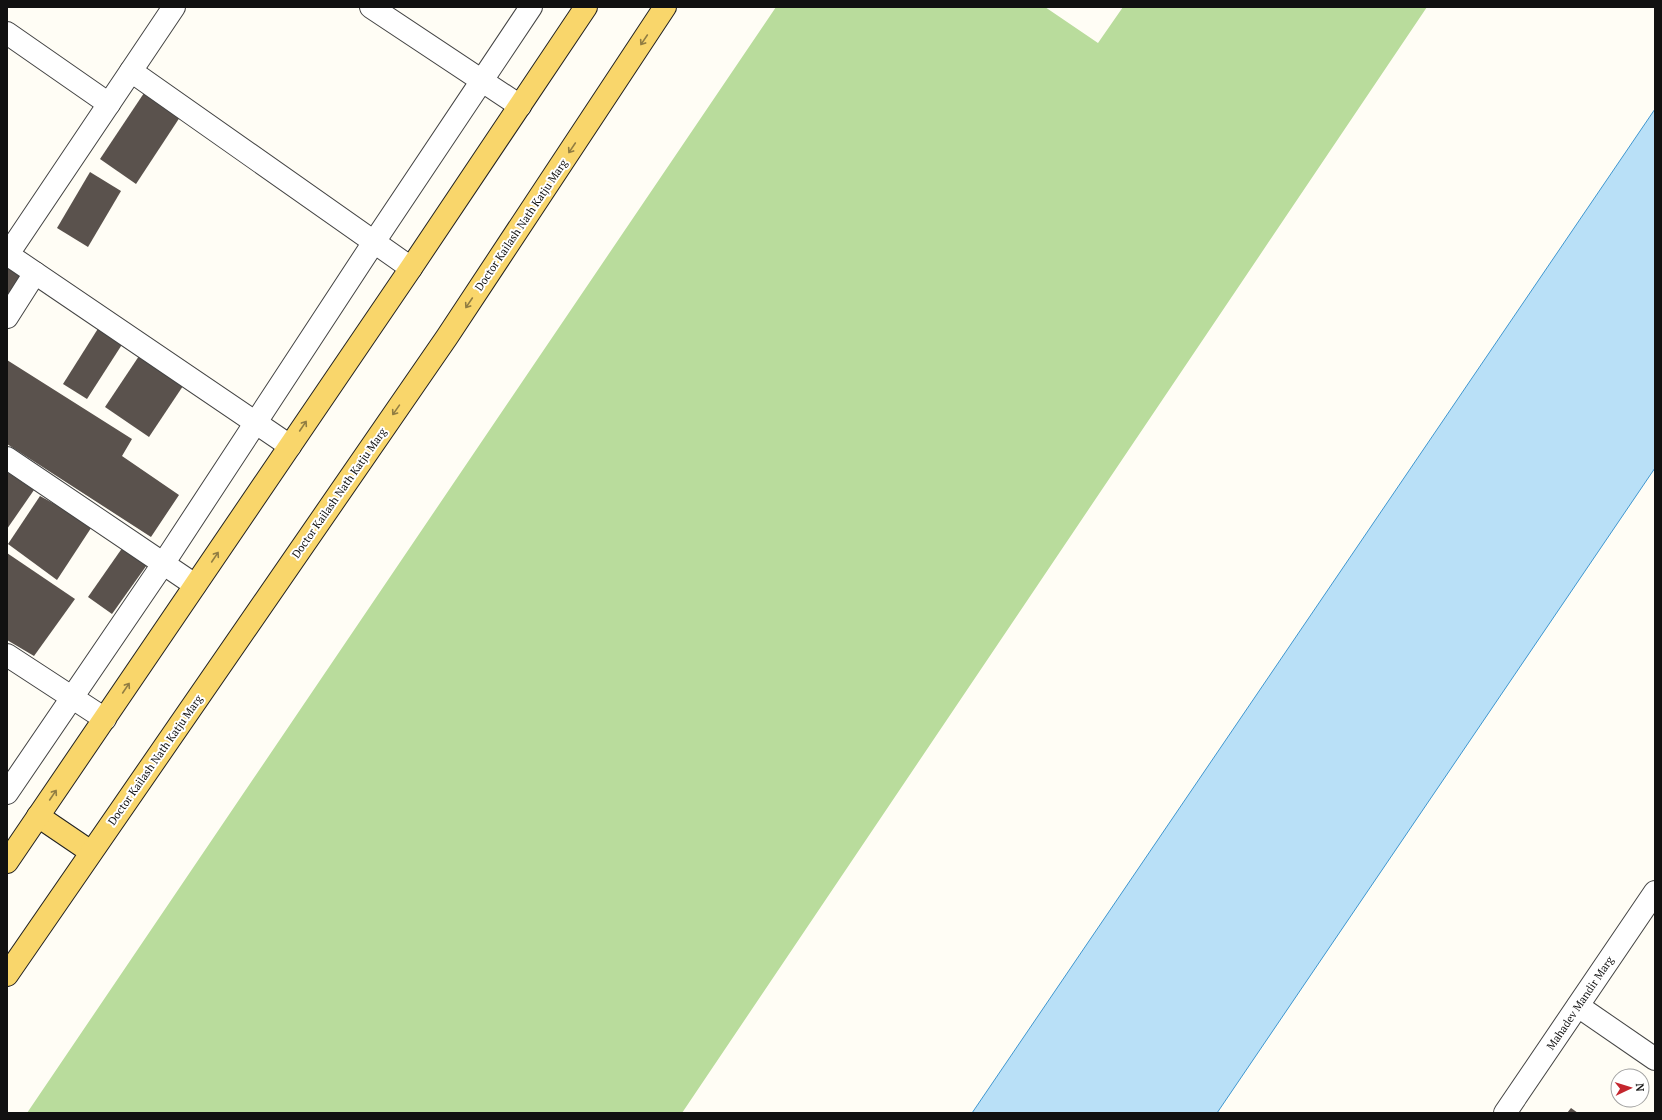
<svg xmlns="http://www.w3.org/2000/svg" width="1662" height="1120" font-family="'PT Serif',serif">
	<rect width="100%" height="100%" fill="#fffdf5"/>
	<!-- forest -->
	<polygon fill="#b9dc9c" points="776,7 1045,7 1098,43 1123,7 1427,7 682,1113 27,1113"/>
	<!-- water -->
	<polygon fill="#b9e0f7" stroke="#3f96cf" points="1655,109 1655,468 1217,1113 972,1113"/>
	<!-- building -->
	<g fill="#5a524d">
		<polygon points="146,90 182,114 136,184 100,159"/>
		<polygon points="90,172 121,191 88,247 57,228"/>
		<polygon points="7,267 22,278 7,301"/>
		<polygon points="99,327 123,343 87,399 63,384"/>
		<polygon points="139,356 183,386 149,437 105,407"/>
		<polygon points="7,360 132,439 122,456 179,495 151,537 7,444"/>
		<polygon points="7,472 34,490 7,529"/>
		<polygon points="40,496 93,525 57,580 8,544"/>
		<polygon points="125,544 149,562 112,614 88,597"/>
		<polygon points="7,553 75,599 34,656 7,640"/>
		<polygon points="1571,1108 1578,1113 1567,1113"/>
	</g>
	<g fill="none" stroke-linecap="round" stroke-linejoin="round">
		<defs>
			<g id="minor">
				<polyline points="371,7 520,106"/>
				<polyline points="7,33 109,104"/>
				<polyline points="131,71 411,268"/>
				<polyline points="7,254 290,446"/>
				<polyline points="8,254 174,7"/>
				<polyline points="7,317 35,273"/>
				<polyline points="7,458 195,585"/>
				<polyline points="7,655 105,719"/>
				<polyline points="7,793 163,564 374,242 531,7"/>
				<polyline points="1578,1006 1655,1059"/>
				<polyline points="1505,1113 1655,892"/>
			</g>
			<g id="major">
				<polyline points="38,816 91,852"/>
				<polyline points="7,862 411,268 586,7"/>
				<polyline points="7,975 447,337 665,7"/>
			</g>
		</defs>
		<!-- minor casing -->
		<use href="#minor" stroke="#444" stroke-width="24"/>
		<!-- major casing -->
		<use href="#major" stroke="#222" stroke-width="24"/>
		<!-- minor -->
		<use href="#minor" stroke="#fff" stroke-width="22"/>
		<!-- major -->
		<use href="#major" stroke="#f9d66b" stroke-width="22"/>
	</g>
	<!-- one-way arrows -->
	<defs><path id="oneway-shaft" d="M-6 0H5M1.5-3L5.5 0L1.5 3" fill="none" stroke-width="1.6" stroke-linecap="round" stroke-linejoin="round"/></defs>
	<g stroke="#917d42">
		<use href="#oneway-shaft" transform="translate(644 40) rotate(124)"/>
		<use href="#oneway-shaft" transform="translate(572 148) rotate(124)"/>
		<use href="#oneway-shaft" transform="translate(469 303) rotate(124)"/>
		<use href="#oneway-shaft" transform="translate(396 410) rotate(125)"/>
		<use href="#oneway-shaft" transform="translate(303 426) rotate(-56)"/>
		<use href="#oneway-shaft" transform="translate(215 557) rotate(-56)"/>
		<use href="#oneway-shaft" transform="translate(126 688) rotate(-56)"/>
		<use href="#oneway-shaft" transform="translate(53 795) rotate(-56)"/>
	</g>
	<g text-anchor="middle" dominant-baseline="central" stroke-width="4" stroke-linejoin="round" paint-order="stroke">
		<!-- street labels -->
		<g font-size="11" fill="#111" stroke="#fff">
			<text transform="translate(521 225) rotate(-56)">Doctor Kailash Nath Katju Marg</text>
			<text transform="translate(339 493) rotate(-55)">Doctor Kailash Nath Katju Marg</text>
			<text transform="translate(155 760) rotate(-55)">Doctor Kailash Nath Katju Marg</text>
			<text transform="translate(1580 1003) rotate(-56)">Mahadev Mandir Marg</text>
		</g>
	</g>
	<!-- border -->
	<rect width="1662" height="1120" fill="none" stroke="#111111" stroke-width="16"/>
	<!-- north arrow -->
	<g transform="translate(1630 1088) rotate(86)"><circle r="19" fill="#ffffff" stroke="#a0a0a0"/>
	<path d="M0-3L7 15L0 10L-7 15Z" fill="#c4262e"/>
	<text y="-6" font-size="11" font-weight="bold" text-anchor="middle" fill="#111111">N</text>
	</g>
</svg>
